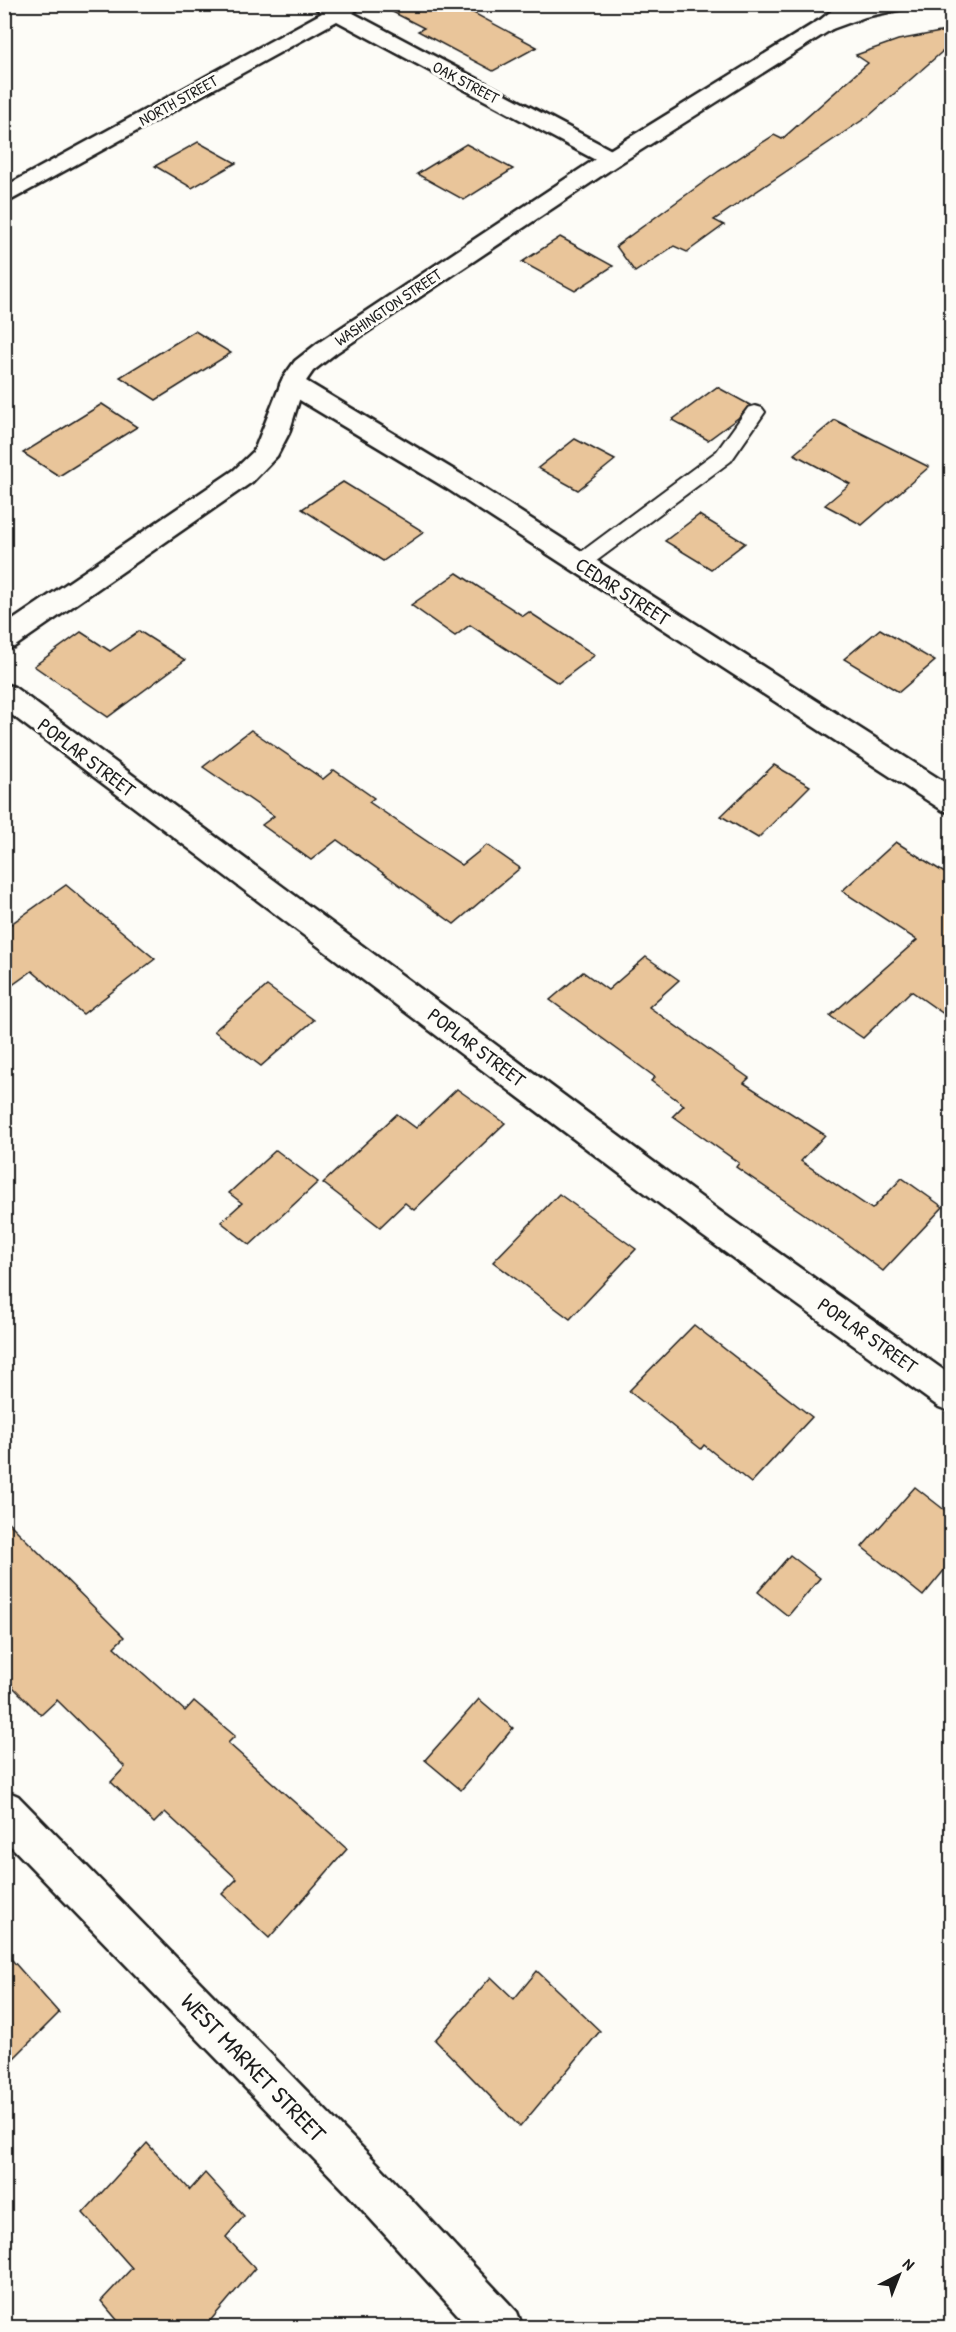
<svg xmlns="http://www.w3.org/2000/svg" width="956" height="2332" font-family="'Patrick Hand',sans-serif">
	<rect width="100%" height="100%" fill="#fdfcf7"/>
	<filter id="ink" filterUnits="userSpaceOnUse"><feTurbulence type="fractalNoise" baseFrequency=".0167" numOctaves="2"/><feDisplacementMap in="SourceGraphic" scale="12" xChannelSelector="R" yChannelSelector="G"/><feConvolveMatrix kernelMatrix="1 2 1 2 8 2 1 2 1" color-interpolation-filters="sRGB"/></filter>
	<g filter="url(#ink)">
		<!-- building -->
		<g fill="#e9c59a" stroke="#1c1c1c" stroke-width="1.5">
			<polygon points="377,4 457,4 537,47 493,71 418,31 424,28"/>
			<polygon points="951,30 951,44 870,115 714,220 724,225 687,252 674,246 635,272 616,246 719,171 774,135 782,139 868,63 856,55 898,40"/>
			<polygon points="198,142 236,163 192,188 155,166"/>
			<polygon points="466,144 513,169 464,200 417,174"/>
			<polygon points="560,237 613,266 575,291 522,262"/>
			<polygon points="195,331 231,353 156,400 120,377"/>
			<polygon points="717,387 750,405 738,418 708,440 672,420"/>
			<polygon points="102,404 137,427 59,476 23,453"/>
			<polygon points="835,420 929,467 862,525 825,505 850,484 794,454"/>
			<polygon points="575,439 615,460 578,490 538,468"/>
			<polygon points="343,482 424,532 383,561 302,509"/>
			<polygon points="699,515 745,543 711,569 665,541"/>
			<polygon points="457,573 523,616 529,612 595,655 558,683 470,625 455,636 411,605"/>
			<polygon points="880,629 935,661 899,692 844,659"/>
			<polygon points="139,631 185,660 108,717 34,666 81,632 110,651"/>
			<polygon points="251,730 323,779 334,770 374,798 369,802 462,865 487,845 520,868 454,924 337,840 311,860 262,825 274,816 203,767"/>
			<polygon points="774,765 810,786 758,838 721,816"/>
			<polygon points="896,842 951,877 951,1019 911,991 863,1038 830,1016 917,940 842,891"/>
			<polygon points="66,885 155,959 83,1014 32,971 4,991 4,929"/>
			<polygon points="646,957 679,980 649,1007 749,1078 744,1083 825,1135 801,1161 872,1209 902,1178 943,1207 883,1271 842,1240 736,1167 739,1163 673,1116 684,1105 651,1081 655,1077 550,1000 583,972 608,990"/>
			<polygon points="267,986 314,1020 261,1066 214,1031"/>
			<polygon points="457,1089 505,1123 414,1210 405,1203 380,1227 323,1183 397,1114 416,1128"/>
			<polygon points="276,1150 318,1182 250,1245 221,1222 242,1203 229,1193"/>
			<polygon points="559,1194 636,1249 570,1319 493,1262"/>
			<polygon points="694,1325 812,1417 751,1483 704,1445 701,1449 629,1391"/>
			<polygon points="915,1487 951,1515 951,1562 923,1596 862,1547"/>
			<polygon points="4,1518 124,1637 114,1647 185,1711 194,1701 235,1736 228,1743 347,1849 269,1938 222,1894 237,1879 165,1812 154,1823 111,1782 125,1767 57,1700 41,1715 4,1678"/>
			<polygon points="790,1555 820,1578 788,1616 758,1592"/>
			<polygon points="479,1699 513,1728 461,1790 425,1760"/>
			<polygon points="4,1951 59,2013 4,2068"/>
			<polygon points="537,1971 600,2031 520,2127 435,2040 491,1977 514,1999"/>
			<polygon points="147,2143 190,2190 205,2173 244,2216 226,2237 255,2268 204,2328 124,2328 101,2301 132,2268 83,2213"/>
		</g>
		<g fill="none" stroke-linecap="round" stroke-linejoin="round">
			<defs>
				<polygon id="service" points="755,406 762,408 765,412 731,461 587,568 573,568 570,563 573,558 717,451 748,408"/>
				<g id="minor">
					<polygon points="311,4 363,4 353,13 619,154 622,159 619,164 603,164 337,21 4,204 4,187 322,13"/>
					<polygon points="840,4 864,4 832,29 818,29 814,25"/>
					<polygon points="292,376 301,378 464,476 952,787 952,813 942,810 446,488 283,390 280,384 283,378"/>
					<polygon points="4,684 14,687 721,1212 952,1376 952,1412 939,1407 697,1232 4,709"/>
					<polygon points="4,1790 18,1796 378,2164 517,2312 523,2328 470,2328 348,2194 4,1839"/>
				</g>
				<polygon id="tertiary" points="866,4 910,4 907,8 865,17 832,29 619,164 336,353 313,371 304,384 289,433 277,456 252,482 14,647 4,649 4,626 234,470 254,451 283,378 295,361 318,343 603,154 818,21"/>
			</defs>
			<!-- service casing -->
			<use href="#service" stroke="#1c1c1c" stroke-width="4"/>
			<!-- minor casing -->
			<use href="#minor" stroke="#1c1c1c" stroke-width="5"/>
			<!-- tertiary casing -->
			<use href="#tertiary" stroke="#1c1c1c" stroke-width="5"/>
			<!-- service -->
			<use href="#service" fill="#fdfcf7" fill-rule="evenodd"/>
			<!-- minor -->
			<use href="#minor" fill="#fdfcf7" fill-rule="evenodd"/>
			<!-- tertiary -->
			<use href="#tertiary" fill="#fdfcf7" fill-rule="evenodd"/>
		</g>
	</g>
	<g text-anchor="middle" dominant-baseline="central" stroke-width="6" stroke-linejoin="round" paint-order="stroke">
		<!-- far-street labels -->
		<g font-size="16" fill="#1c1c1c" stroke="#fdfcf7">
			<text transform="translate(466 82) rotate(28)">OAK STREET</text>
			<text transform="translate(178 100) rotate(-29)">NORTH STREET</text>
			<text transform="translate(388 307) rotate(-34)">WASHINGTON STREET</text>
		</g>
		<!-- street labels -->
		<g font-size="20" fill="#1c1c1c" stroke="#fdfcf7">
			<text transform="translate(623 591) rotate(33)">CEDAR STREET</text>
			<text transform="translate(87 757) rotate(37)">POPLAR STREET</text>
			<text transform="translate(477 1047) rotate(37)">POPLAR STREET</text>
			<text transform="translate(868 1335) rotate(35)">POPLAR STREET</text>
		</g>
		<!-- near-street labels -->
		<g font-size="24" fill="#1c1c1c" stroke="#fdfcf7">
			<text transform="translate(254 2067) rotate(46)">WEST MARKET STREET</text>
		</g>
	</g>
	<!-- margin -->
	<rect width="956" height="2332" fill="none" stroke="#fdfcf7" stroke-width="24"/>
	<rect x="12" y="12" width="932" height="2308" fill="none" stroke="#1c1c1c" stroke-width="2" filter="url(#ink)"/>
	<!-- north arrow -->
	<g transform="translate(899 2275) rotate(42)" stroke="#fdfcf7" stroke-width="4.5" paint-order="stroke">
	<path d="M0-4.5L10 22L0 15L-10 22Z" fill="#1c1c1c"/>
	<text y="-9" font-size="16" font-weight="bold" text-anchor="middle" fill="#1c1c1c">N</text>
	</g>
</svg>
